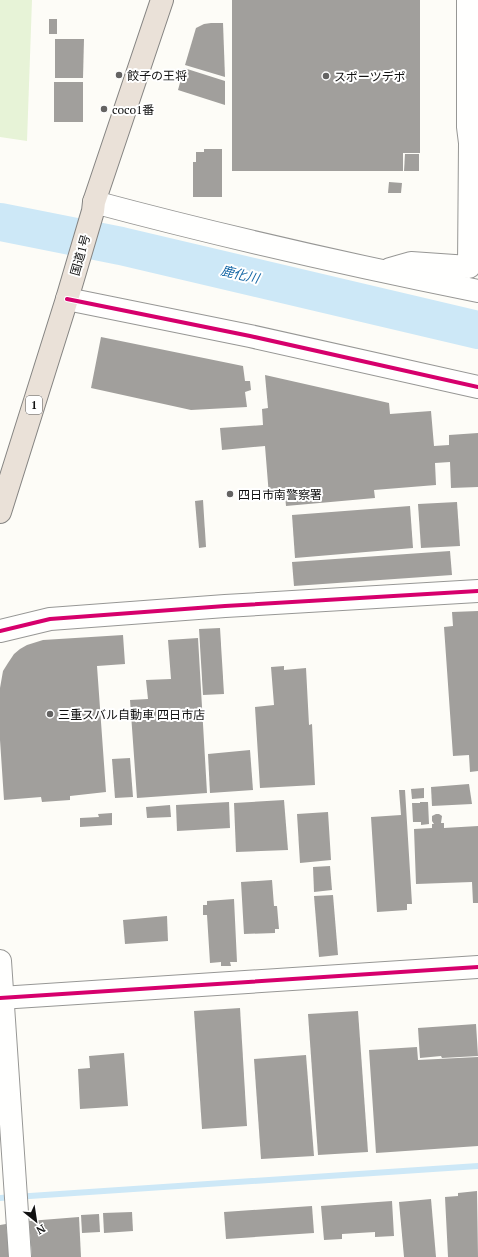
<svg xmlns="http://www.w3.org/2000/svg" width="478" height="1257" font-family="'PT Serif','Noto Sans JP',serif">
	<rect width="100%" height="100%" fill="#fdfcf7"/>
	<!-- green -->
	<polygon fill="#e7f3d7" points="0,0 32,0 27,141 0,137"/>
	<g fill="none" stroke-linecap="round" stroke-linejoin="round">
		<!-- stream -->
		<polyline stroke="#cde8f7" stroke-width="6" points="0,1198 478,1166"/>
		<!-- river -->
		<polyline stroke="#cde8f7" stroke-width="38" points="0,222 121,246 478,330"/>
	</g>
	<!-- building -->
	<g fill="#a19f9c">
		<polygon points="232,0 420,0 420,153 403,153 403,171 232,171"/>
		<rect x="49" y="19" width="8" height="15"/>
		<polygon points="211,23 223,23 225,77 185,65 196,28 204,24"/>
		<polygon points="55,39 84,39 83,78 55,78"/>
		<polygon points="184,68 225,81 225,105 178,90"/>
		<rect x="54" y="82" width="29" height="40"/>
		<polygon points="204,149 222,149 222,197 193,197 193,162 196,162 196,152 204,152"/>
		<polygon points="405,154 419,154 419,171 404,171"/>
		<polygon points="389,182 402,183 401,193 388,193"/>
		<polygon points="101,337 243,366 245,381 250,381 251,390 245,392 247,407 191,410 91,388"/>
		<polygon points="265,375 389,403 390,414 431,411 434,446 449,445 449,435 478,433 478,487 451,488 450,462 435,463 436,485 374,490 375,498 286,506 285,495 269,496 265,446 222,450 220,428 263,425 262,409 268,408"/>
		<polygon points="203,500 206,547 199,548 195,501"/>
		<polygon points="457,502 460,546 421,548 418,504"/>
		<polygon points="410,506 413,548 295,558 292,515"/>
		<polygon points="450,551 452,575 294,586 292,562"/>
		<polygon points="478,611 478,771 470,772 469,755 453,756 444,627 453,626 452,612"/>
		<polygon points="220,628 224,694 203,695 199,629"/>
		<polygon points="123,635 125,664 97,666 106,792 70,796 70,800 42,802 41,797 4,800 0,740 0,688 3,671 8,663 14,654 20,649 27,645 43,640"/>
		<polygon points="198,638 207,793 137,798 130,700 148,699 146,680 171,679 168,640"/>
		<polygon points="284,666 284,670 306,668 309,725 312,724 315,785 260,788 255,707 274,705 271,667"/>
		<polygon points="250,750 253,790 210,793 208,754"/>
		<polygon points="130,758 133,797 115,798 112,759"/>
		<polygon points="469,784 472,804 432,806 431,787"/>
		<polygon points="424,788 424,798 412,799 411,789"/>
		<polygon points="399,790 405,790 412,904 407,904 407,910 377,912 371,817 401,815"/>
		<polygon points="284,800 288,850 236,852 234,803"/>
		<polygon points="229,802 230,828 177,831 176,805"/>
		<polygon points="420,802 428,802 429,824 421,825 421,822 413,822 412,803 420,803"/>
		<polygon points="170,805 171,817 147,818 146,807"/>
		<polygon points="328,812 331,860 300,863 297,814"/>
		<polygon points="112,813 112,825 80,827 80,818 99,817 98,814"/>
		<polygon points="436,814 439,814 442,816 441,823 444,823 444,828 478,826 478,903 473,903 472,882 416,884 414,829 432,828 432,824 434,824 432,821 432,816"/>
		<polygon points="330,866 332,890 314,892 313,867"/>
		<polygon points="272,880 274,906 277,906 279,929 275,929 275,933 244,934 241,882"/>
		<polygon points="333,895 338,955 319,957 314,896"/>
		<polygon points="234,899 237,962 230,962 231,966 221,966 221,962 210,963 207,915 203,915 203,905 207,905 207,901"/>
		<polygon points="167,916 168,941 125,944 123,920"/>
		<polygon points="240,1008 247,1126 202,1129 194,1011"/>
		<polygon points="358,1011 368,1152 318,1155 308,1014"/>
		<polygon points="476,1024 478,1056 442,1058 441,1056 420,1058 418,1028"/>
		<polygon points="417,1047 418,1060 478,1057 478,1146 376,1153 369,1050"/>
		<polygon points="124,1053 128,1106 80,1109 78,1069 90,1068 89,1056"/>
		<polygon points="306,1055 314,1156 261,1159 254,1059"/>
		<polygon points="477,1191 478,1257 448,1257 445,1197 458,1196 458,1193"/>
		<polygon points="431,1199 436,1257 404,1257 399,1202"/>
		<polygon points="392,1201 394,1236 375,1237 375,1232 342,1234 342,1239 324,1240 321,1206"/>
		<polygon points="312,1206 314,1233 226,1239 224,1212"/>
		<polygon points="132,1212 133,1231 104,1233 103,1213"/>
		<polygon points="99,1214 100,1232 82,1233 81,1215"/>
		<polygon points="79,1217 81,1257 32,1257 29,1221"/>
		<polygon points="6,1224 9,1257 0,1257 0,1225"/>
	</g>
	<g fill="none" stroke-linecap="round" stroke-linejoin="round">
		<defs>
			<g id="minor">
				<path d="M94,202C221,236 349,265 478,291"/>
				<polyline points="390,269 411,263 469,267 470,143 468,127 468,0"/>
				<polyline points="67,299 250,336 478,387"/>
				<polyline points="0,631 50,619 225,606 478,591"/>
				<polyline points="0,961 20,1257"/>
				<polyline points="0,998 478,967"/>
			</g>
			<polyline id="highway" points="0,512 67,299 93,211 94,202 162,0"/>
		</defs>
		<!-- minor casing -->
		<use href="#minor" stroke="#979795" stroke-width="24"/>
		<!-- highway casing -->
		<use href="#highway" stroke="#858482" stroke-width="24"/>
		<!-- minor -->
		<use href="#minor" stroke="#fffffe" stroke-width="22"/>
		<!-- highway -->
		<use href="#highway" stroke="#eae1d8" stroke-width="22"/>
		<defs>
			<g id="cycleway">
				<polyline points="67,299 250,336 478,387"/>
				<polyline points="0,631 50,619 225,606 478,591"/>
				<polyline points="0,998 478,967"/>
			</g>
		</defs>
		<!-- cycleway casing -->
		<use href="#cycleway" stroke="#fff" stroke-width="6"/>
		<!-- cycleway -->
		<use href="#cycleway" stroke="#d6006c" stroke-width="4"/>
	</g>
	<!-- markers -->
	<g fill="#646362" stroke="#fff" stroke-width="1.5">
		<circle cx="119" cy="75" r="4"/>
		<circle cx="326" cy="76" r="4"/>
		<circle cx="104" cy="109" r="4"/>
		<circle cx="230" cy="494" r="4"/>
		<circle cx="50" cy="714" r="4"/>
	</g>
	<g text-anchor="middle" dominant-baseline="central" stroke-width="4" stroke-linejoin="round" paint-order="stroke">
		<!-- shield labels -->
		<rect fill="#fff" stroke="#585858" stroke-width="1" x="26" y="396" width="16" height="18" rx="3"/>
		<g font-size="11" font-weight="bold" fill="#111">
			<text x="34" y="405">1</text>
		</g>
		<!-- poi labels -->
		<g font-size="12" fill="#111" stroke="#fff" text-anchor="start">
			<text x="127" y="75">餃子の王将</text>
			<text x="334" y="76">スポーツデポ</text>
			<text x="112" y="109">coco1番</text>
			<text x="238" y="494">四日市南警察署</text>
			<text x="58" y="714">三重スバル自動車 四日市店</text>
		</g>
		<!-- street labels -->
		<g font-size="12" fill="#111" stroke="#fff">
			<text transform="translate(80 255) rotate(-74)">国道1号</text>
		</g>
		<!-- water labels -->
		<g font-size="13" font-style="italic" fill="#1768a6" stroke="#fff">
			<text transform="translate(240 274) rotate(13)">鹿化川</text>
		</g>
	</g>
	<!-- north arrow -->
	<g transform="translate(36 1221) rotate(150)" stroke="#ffffff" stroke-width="3" paint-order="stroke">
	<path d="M0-3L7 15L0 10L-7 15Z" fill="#111111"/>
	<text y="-6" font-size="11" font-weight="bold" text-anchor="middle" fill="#111111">N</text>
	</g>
</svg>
